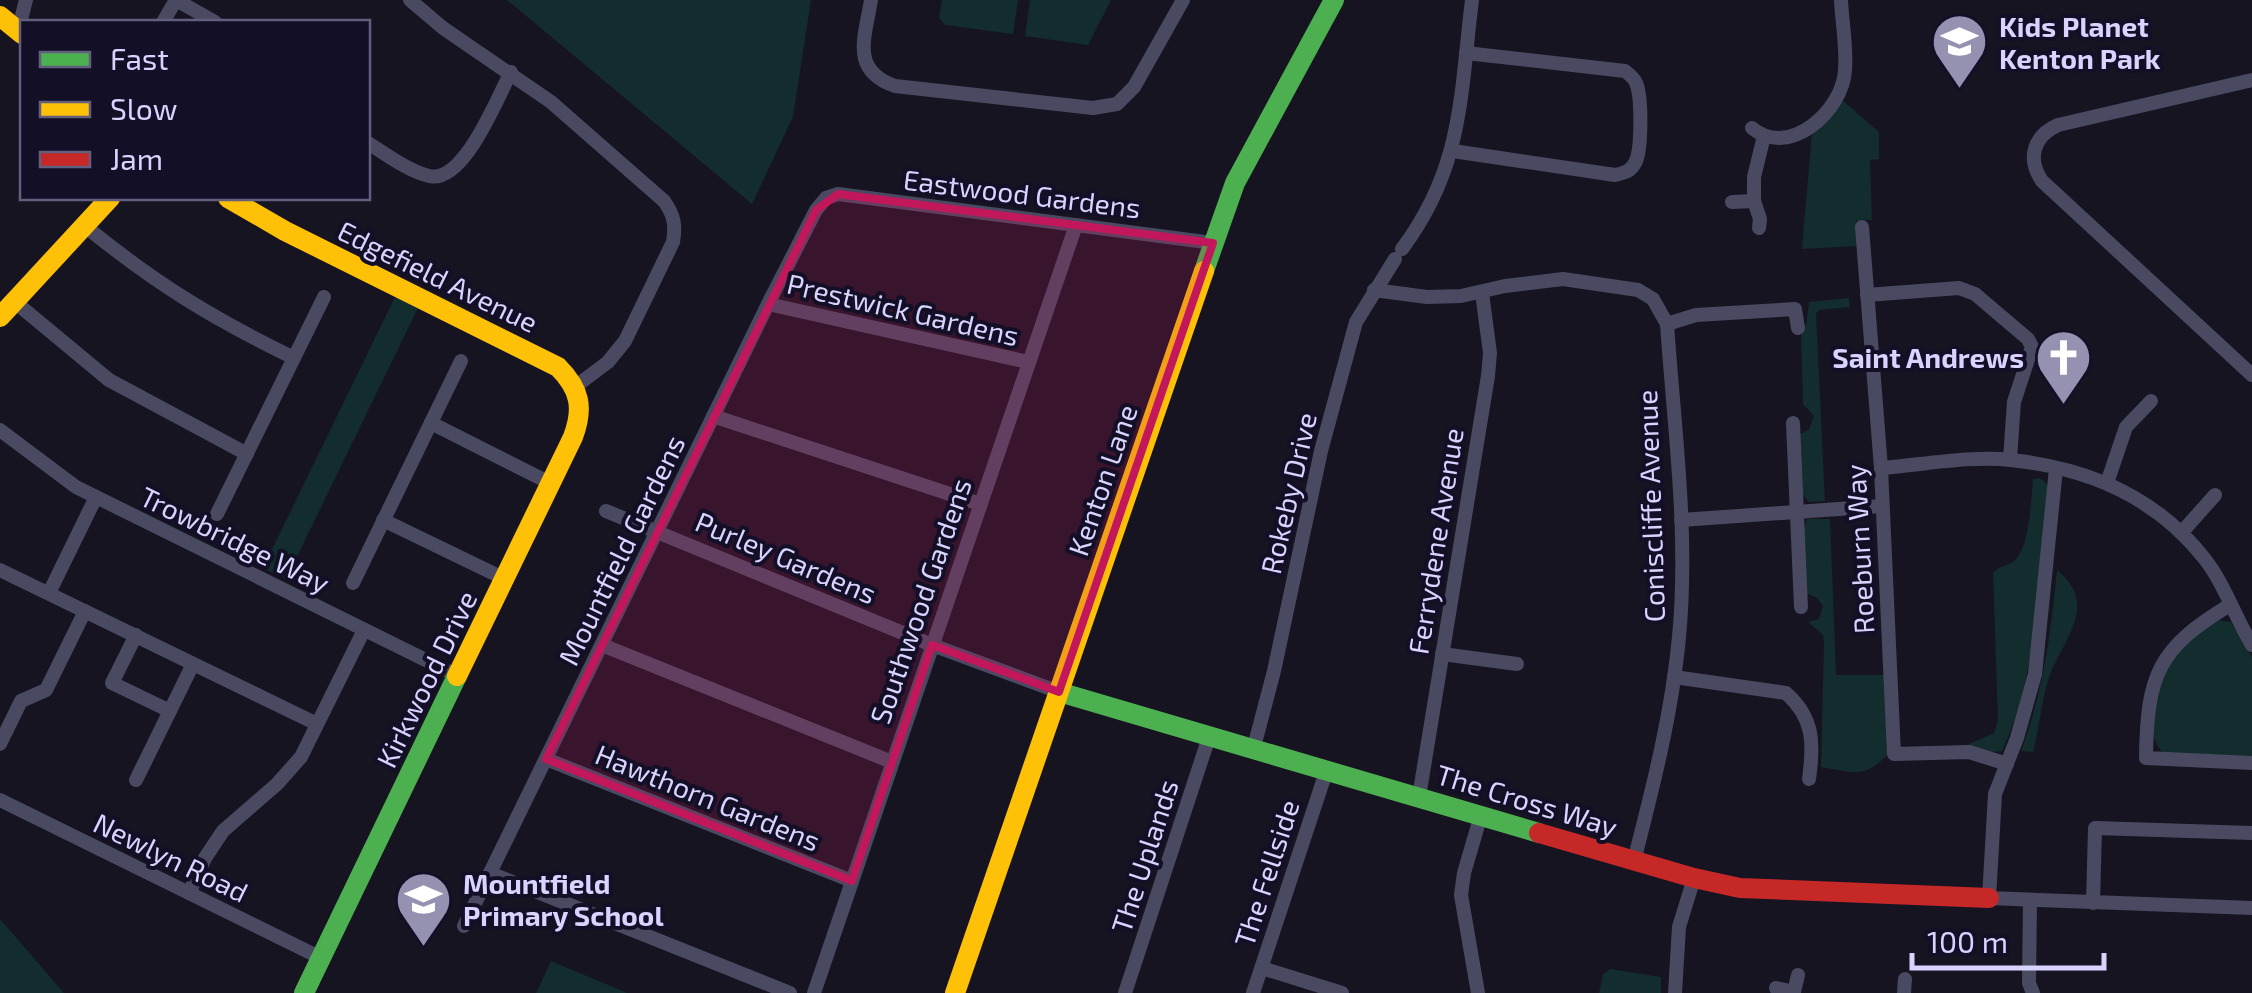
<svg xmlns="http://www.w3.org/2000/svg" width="2252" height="993" font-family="'Exo 2',sans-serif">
	<rect width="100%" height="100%" fill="#161421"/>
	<!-- green -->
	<g fill="#132c2d">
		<polygon points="507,0 811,0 793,117 752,204"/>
		<polygon points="942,0 1018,0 1013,34 945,25 939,18"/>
		<polygon points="1030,0 1111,0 1088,45 1025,36"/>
		<polygon points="1842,100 1879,132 1879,159 1870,160 1872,220 1856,221 1857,246 1802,249 1812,131"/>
		<polygon points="395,297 418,308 286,579 263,568"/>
		<polygon points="1849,298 1850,307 1819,310 1816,313 1825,501 1809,502 1802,494 1800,434 1809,430 1814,416 1803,404 1801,331 1806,325 1809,302"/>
		<path d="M2040,478L2048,485C2037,575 2041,667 2002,751L1991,752L1967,745L1994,733L1998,720L1993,573C2000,565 2006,567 2014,561C2030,548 2031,499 2033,479Z"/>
		<path d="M1807,519H1830L1836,675H1889L1888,754C1864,780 1853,772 1821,767L1824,642L1823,635L1808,622L1819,619L1823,606L1817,598L1806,593L1804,528Z"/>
		<path d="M2057,570C2099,604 2065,637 2050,675C2041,699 2040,727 2033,752L2021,751C2043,693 2051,632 2057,570Z"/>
		<path d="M2217,620L2231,622L2252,657V760L2165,755C2136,726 2161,672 2184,645C2192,635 2206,628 2217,620Z"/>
		<polygon points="0,919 64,993 0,993"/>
		<polygon points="551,961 627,993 536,993"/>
		<polygon points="1610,969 1661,977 1661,993 1599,993 1603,974"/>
	</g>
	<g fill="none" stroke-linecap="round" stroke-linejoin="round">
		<!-- street -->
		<g stroke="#4a4962" stroke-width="14">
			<polyline points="176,0 215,22"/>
			<path d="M410,0L443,28L551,102L664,201C674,215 676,225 673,242L625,341L608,362L576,386"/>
			<path d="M871,0C865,38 850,70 895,86L1093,108L1117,104L1134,87L1183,0"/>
			<polyline points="163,22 176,0"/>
			<polyline points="18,31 26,0"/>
			<path d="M2252,80L2058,125C2033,136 2027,159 2042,181L2252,375"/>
			<path d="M1752,128C1789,159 1843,111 1845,70C1847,48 1842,23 1841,0"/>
			<path d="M368,143C386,154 408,171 429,176C464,184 497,98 511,72"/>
			<path d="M1453,151L1615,175C1624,173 1630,172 1635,163C1642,151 1642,96 1636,83C1634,78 1629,74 1625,71L1466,53"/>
			<polyline points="1754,201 1754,177 1764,136"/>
			<polyline points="1732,202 1754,201 1760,219 1759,228"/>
			<path d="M85,226C156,284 212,318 294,358"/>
			<polyline points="1862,227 1881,468 1894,754 1969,752 2007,764"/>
			<path d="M1402,249C1463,167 1460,97 1472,0"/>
			<polyline points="1374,290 1427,297 1461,296 1505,286 1563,279 1638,290 1653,299 1667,324 1696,315 1795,309 1798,328"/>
			<polyline points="1867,295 1959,288 1975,294 2028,339 2032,347 2014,402 2010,459"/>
			<polyline points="15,302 109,380 247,454"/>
			<polyline points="768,304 1028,362"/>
			<polyline points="713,416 980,504"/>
			<polyline points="431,423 550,483"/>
			<polyline points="1793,423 1801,607"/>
			<polyline points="0,430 76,487 458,676"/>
			<path d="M1881,468C1920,465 1974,455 2011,460C2087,468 2156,497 2204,558C2224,583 2235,617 2252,645"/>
			<polyline points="2056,469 2035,674 2017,738 1995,794 1989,898 2252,908"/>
			<polyline points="2107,483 2126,427 2151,401"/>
			<polyline points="606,511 932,645 1059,692"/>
			<polyline points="217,514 324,297"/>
			<polyline points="383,520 505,579"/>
			<polyline points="1681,520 1882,506"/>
			<polyline points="2182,532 2215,495"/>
			<polyline points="0,570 317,724"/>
			<polyline points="353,583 461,361"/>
			<polyline points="49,593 96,497"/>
			<path d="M2230,605C2158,648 2147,675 2146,758L2252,763"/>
			<polyline points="136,635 112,683 170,711"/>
			<polyline points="602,645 892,762"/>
			<polyline points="1442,654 1517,664"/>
			<path d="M1674,677L1786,693C1814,718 1814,743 1809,779"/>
			<polyline points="0,744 21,701 46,690 85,611"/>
			<polyline points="1254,747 1274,671 1321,451 1356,322 1395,259"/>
			<polyline points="546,759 852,881"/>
			<polyline points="136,780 193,664"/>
			<polyline points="1419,797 1488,376 1490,353 1482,293"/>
			<polyline points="0,800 321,958"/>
			<path d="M1634,861C1653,787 1672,713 1679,637C1689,533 1674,427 1667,324"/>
			<polyline points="490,873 790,993"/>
			<polyline points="189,893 205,858 223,831 277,784 301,757 364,630"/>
			<polyline points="2030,901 2029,983 2033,993"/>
			<polyline points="2093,903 2095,828 2252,833"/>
			<polyline points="464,926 768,304 816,210 826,198 838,194 1213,243"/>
			<polyline points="1262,968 1342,993"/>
			<polyline points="1776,988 1794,992 1798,975"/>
			<polyline points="814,993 1076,225"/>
			<polyline points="1125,993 1210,734"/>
			<polyline points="1253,993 1327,769"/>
			<polyline points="1478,993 1461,895 1464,873 1481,815"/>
			<polyline points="1675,993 1679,927 1694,878"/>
			<polyline points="1904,993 1905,979"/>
		</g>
		<!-- fast -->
		<g stroke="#4caf50" stroke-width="20">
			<polyline points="1204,271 1235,183 1334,0"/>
			<polyline points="1059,692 1539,833"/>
			<polyline points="304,993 457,676"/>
		</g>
		<!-- slow -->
		<g stroke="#ffc107" stroke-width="20">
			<polyline points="0,16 22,34"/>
			<path d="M228,198L285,231L558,367C580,389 584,408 573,437L457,676"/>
			<polyline points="0,317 110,198"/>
			<polyline points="955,993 1204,271"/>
		</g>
		<!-- jam -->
		<polyline stroke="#c62828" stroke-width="20" points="1539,833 1694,878 1740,888 1989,898"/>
	</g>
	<!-- marked area -->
	<path fill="#c2185b" fill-opacity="0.2" stroke="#c2185b" stroke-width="8" stroke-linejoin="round" d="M838,194L1213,243L1059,692L932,645L852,881L546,759L816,210Z"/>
	<!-- icons -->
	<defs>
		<symbol id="school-pin" viewBox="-11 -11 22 30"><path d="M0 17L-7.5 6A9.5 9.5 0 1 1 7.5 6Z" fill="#9591b1" stroke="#130f26"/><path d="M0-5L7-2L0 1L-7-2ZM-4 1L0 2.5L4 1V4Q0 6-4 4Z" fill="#fff"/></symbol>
		<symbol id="church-pin" viewBox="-11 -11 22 30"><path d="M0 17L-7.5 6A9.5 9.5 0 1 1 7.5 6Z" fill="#9591b1" stroke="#130f26"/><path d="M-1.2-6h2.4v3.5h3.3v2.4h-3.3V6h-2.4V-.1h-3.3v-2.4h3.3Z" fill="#fff"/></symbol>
	</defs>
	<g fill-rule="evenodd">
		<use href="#school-pin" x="1928" y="10" width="63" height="86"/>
		<use href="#church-pin" x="2032" y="326" width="63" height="86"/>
		<use href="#school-pin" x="392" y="868" width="63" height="86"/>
	</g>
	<g text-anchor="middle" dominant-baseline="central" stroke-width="8" stroke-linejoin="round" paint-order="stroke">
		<!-- poi labels -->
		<g font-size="28" font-weight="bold" fill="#d9d4ff" stroke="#130f26" text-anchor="start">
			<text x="1999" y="26">Kids Planet<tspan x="1999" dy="32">Kenton Park</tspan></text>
			<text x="2024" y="357" text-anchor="end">Saint Andrews</text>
			<text x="463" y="883">Mountfield<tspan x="463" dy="32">Primary School</tspan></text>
		</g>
		<!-- street labels -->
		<g font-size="28" fill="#d9d4ff" stroke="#130f26">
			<text transform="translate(1022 193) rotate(7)">Eastwood Gardens</text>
			<text transform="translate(438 276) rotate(26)">Edgefield Avenue</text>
			<text transform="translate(903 309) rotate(13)">Prestwick Gardens</text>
			<text transform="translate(1102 480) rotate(-71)">Kenton Lane</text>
			<text transform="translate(1288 493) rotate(-77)">Rokeby Drive</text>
			<text transform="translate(1650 506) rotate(-92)">Coniscliffe Avenue</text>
			<text transform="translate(235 539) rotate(26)">Trowbridge Way</text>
			<text transform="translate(1435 541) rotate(-81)">Ferrydene Avenue</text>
			<text transform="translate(1859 549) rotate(-93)">Roeburn Way</text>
			<text transform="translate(621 550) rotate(-64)">Mountfield Gardens</text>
			<text transform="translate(786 557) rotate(23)">Purley Gardens</text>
			<text transform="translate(920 601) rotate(-71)">Southwood Gardens</text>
			<text transform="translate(426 679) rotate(-64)">Kirkwood Drive</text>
			<text transform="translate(708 797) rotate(22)">Hawthorn Gardens</text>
			<text transform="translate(1527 800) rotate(17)">The Cross Way</text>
			<text transform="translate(1144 856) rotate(-72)">The Uplands</text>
			<text transform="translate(171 857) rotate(26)">Newlyn Road</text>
			<text transform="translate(1266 873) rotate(-72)">The Fellside</text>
		</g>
	</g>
	<!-- legend -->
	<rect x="20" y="20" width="350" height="180" fill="#130f26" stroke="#625e7d" stroke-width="2.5"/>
	<rect x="40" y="52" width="50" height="15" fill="#4caf50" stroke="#625e7d" stroke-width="2.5"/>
	<text x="110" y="70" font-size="30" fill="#d9d4ff">Fast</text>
	<rect x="40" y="102" width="50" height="15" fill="#ffc107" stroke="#625e7d" stroke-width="2.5"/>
	<text x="110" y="120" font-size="30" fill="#d9d4ff">Slow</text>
	<rect x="40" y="152" width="50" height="15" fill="#c62828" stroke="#625e7d" stroke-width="2.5"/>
	<text x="110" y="170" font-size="30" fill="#d9d4ff">Jam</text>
	<!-- scale -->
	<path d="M1912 953v15h192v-15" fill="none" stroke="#d9d4ff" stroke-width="5"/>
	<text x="1927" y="953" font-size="30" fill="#d9d4ff" stroke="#130f26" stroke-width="8" paint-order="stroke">100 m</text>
</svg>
